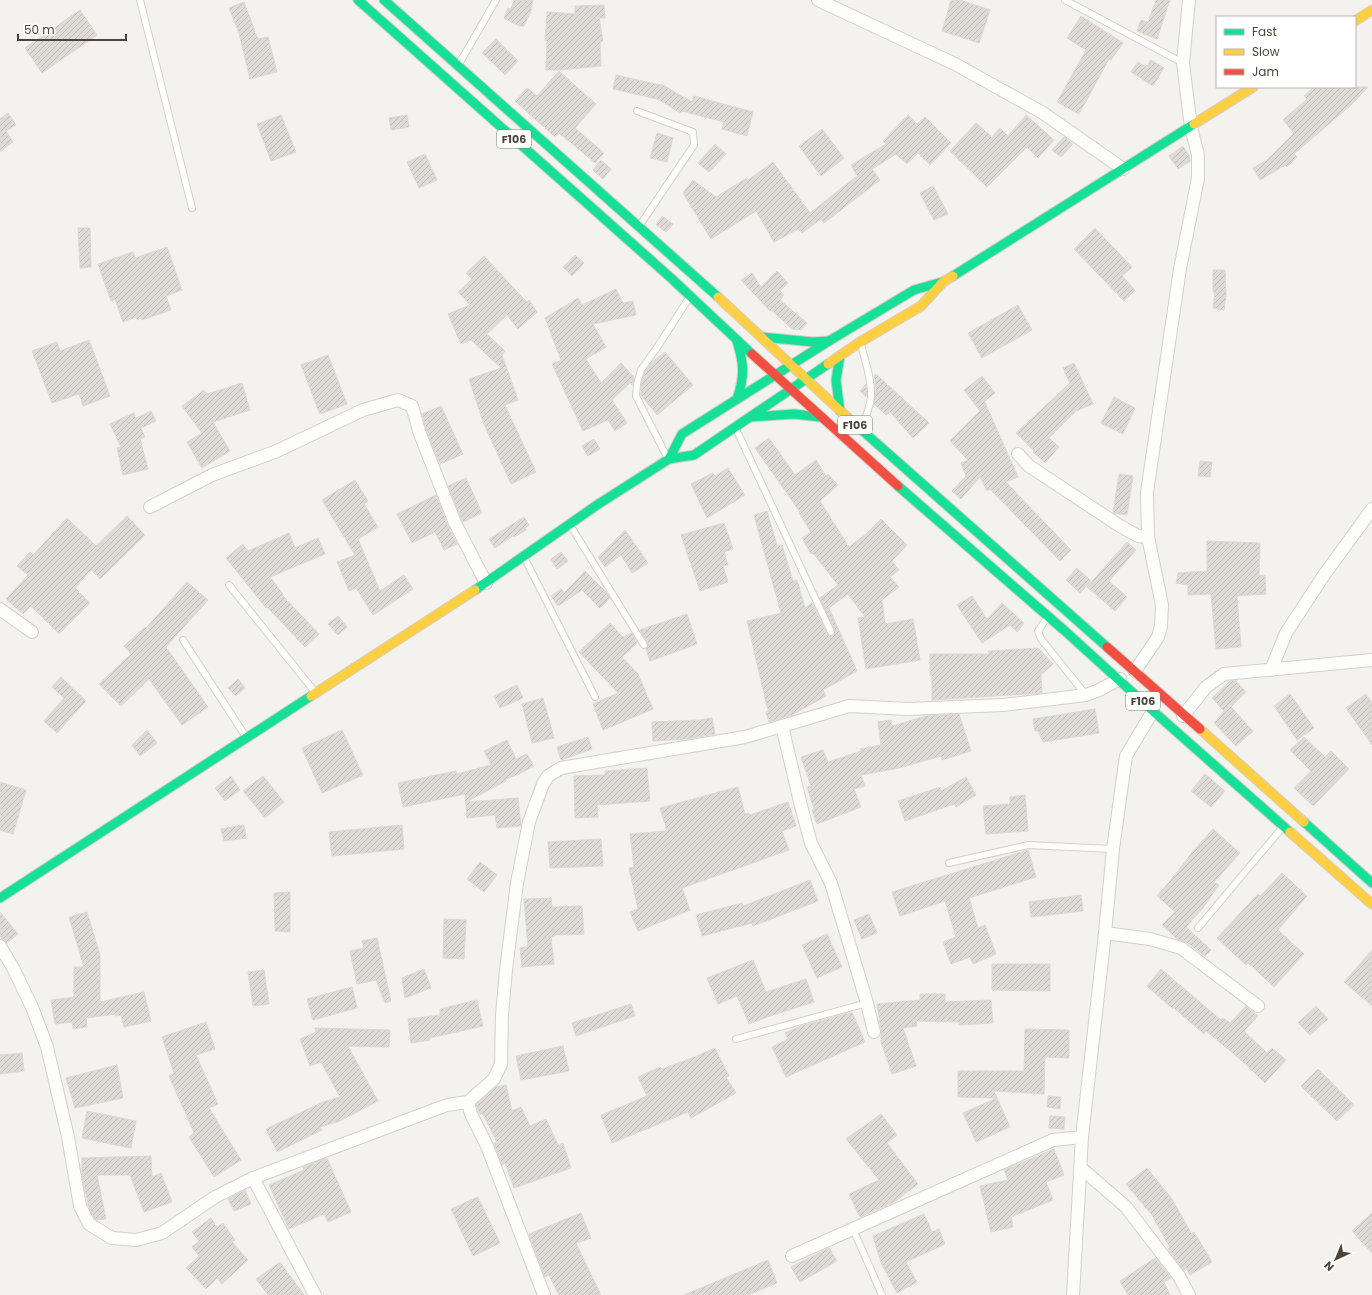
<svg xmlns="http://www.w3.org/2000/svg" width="1372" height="1295" font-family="Poppins,sans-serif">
	<defs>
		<pattern id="building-hatch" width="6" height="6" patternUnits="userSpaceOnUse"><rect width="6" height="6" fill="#dedbd6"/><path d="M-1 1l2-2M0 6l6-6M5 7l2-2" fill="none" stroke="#c0bdb8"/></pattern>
	</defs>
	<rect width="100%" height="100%" fill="#f4f2ee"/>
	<!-- building -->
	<g fill="url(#building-hatch)" stroke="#dcd9d4">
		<polygon points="514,0 533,0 531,11 524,26 519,26 504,18 508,8 511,9"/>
		<polygon points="951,0 960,0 990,10 979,43 942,31"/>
		<polygon points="1156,0 1170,0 1157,39 1137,31 1141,20 1148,22"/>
		<polygon points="244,2 258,39 268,37 277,72 250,79 239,33 229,8"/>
		<polygon points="604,5 605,18 599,18 603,41 600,42 601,66 560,70 546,70 547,41 545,41 547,12 575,14 575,6"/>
		<polygon points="80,10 97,35 42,73 25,48"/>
		<polygon points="1081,16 1123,43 1111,60 1109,59 1079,114 1057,102 1086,50 1067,38"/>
		<polygon points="496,39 518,61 505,75 482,53"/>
		<polygon points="1151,60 1164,68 1153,86 1131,72 1138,62 1146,67"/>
		<polygon points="559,71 596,104 575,128 604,153 595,163 559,133 555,137 515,101 527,88 537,96"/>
		<polygon points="616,75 660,85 661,84 692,102 694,96 753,112 747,136 722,129 724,122 682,111 681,113 657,99 613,89"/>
		<polygon points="1314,87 1368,87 1351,105 1294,154 1297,157 1287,167 1285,165 1260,180 1253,168 1267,160 1294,133 1283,120 1307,99 1304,96"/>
		<polygon points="8,113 16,125 6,131 13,142 0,152 0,119"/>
		<polygon points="281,115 296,152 271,161 257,124"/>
		<polygon points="407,115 409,127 391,130 389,118"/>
		<polygon points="908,115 917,124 925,117 951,143 930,165 918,153 907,164 896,154 872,169 880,180 824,223 821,219 802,233 798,229 774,242 756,211 711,239 683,193 693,180 716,197 747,178 748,180 773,162 810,213 857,176 851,165 886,144 883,141"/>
		<polygon points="1026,115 1054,140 1038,158 1027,147 987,187 950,151 976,123 992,137 1000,128 1008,136"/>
		<polygon points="822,129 844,158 821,176 799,146"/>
		<polygon points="657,133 673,138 667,162 650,158"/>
		<polygon points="1064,137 1073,144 1061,157 1052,150"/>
		<polygon points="715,144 726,154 709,172 698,163"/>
		<polygon points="1183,146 1190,157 1190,161 1178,169 1169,156"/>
		<polygon points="425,154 437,180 419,188 407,162"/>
		<polygon points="601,160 611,169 603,179 593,170"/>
		<polygon points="933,186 948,214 934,220 920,193"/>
		<polygon points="662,216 673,224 666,232 656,225"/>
		<polygon points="78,228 90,228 91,267 80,268"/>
		<polygon points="1095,228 1132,267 1122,276 1135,290 1124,301 1074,249"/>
		<polygon points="167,247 182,290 166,296 171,310 142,320 141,318 137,320 136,317 123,322 115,299 111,301 98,264 133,252 135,258"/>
		<polygon points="575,255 584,263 572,276 563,267"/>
		<polygon points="484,256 527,302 529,300 537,312 518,329 507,315 487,334 505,351 502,355 518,400 505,405 536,472 511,484 483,422 469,379 501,368 471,340 461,344 448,314 470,305 458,292 472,279 466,273"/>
		<polygon points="1213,270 1225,270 1226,295 1224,310 1213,308 1215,292 1213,292"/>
		<polygon points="777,271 788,283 780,291 784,295 780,300 807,323 801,330 792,329 771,310 770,311 741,280 752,273 761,287"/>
		<polygon points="616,289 623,303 633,301 636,315 593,324 606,347 586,359 601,383 621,363 634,377 632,385 630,383 612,400 627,423 615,431 608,420 583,431 552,364 561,360 545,318 578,298 582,305"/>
		<polygon points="1018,305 1032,330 982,358 968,333"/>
		<polygon points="89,340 110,396 83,406 79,394 52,403 32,351 57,342 60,351"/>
		<polygon points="665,352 693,385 657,415 641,395 641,385 645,372 651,363"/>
		<polygon points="328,355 347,404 320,414 301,365"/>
		<polygon points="1074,363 1093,404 1076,411 1049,438 1059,447 1045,463 1033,452 1034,451 1016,433 1070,383 1063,368"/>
		<polygon points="876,374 929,423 913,438 890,412 886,415 874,404 876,390 874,376"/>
		<polygon points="982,376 995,393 985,401 984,400 1018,477 1006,482 1071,550 1060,561 990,489 987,491 980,477 961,499 952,491 966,476 961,463 968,460 950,441 980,411 964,390"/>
		<polygon points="242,383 250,410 213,422 230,451 202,468 187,442 202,433 182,406 204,390 207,394"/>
		<polygon points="866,384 867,391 866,397 860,391"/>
		<polygon points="1114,397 1135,408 1123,434 1101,423"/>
		<polygon points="441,406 463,454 440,464 427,432 422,414"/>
		<polygon points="151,411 156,421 141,428 145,437 140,439 148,469 123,475 117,448 121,447 110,424 134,413 136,418"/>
		<polygon points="769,438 795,475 816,460 826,476 828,474 838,485 820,501 849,547 866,534 881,519 907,545 892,561 899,570 890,577 899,587 882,600 885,624 913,619 920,660 866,669 858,618 865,617 848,594 829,608 857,671 823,690 826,696 792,715 769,722 766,712 768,711 747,621 781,613 754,515 767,511 777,546 782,545 793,581 797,580 805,608 812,603 827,634 830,636 834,635 835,630 820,598 838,585 813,553 811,554 802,538 811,532 799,513 800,512 755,448"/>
		<polygon points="594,439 600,449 588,456 582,446"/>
		<polygon points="1200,461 1212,462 1210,477 1198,476"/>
		<polygon points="728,468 745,495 707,518 691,484 713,473 715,476"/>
		<polygon points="1119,474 1133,476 1127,515 1113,513"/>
		<polygon points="466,478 482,513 463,522 448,486"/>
		<polygon points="355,480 368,501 364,504 378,527 358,539 380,591 404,575 413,589 373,615 356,588 349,591 337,562 355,555 322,500"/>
		<polygon points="436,495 448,526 457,544 444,550 435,532 412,543 397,514"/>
		<polygon points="127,516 145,535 100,579 91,570 75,588 90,603 59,634 31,606 23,614 6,599 28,575 17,566 30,552 33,555 67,518 96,546"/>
		<polygon points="524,517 529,525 525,528 526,530 514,537 513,536 495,548 489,539"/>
		<polygon points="724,523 733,549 724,552 728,565 723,566 728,582 700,591 681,535"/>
		<polygon points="625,530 648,563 632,573 621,555 605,567 598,557"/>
		<polygon points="289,533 295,548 318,538 325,554 270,577 283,594 282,595 319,634 305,647 267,607 266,608 226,558 243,544 248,551"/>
		<polygon points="1207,541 1260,543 1259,576 1265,575 1266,594 1237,596 1241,647 1216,649 1211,594 1188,595 1188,585 1176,583 1178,573 1207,571"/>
		<polygon points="1127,542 1136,550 1109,581 1127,597 1115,611 1087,587"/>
		<polygon points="561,552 568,561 557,569 551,559"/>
		<polygon points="1077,568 1091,581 1080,593 1066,580"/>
		<polygon points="585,571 607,593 610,598 600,608 582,590 558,606 551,596 561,589 564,593"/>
		<polygon points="187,582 208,600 166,647 208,707 182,725 149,679 121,706 99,684 131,654 124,646 145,627 146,628"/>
		<polygon points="972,596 987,619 1002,603 1024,623 1017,632 1010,625 982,643 957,605"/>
		<polygon points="687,614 697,644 650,661 646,649 648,647 648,643 640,630"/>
		<polygon points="338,616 347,627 338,635 328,624"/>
		<polygon points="610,623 623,637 632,633 637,643 622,657 638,674 653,709 603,730 593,704 618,693 579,652"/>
		<polygon points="1038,648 1053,664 1041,675 1042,693 932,700 932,676 930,676 930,654 990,654 988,651"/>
		<polygon points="61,677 86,701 57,733 44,721 64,698 52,687"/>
		<polygon points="238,679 245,688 236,696 228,688"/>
		<polygon points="1235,680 1246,692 1231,707 1253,731 1236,746 1214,723 1224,711 1212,698 1230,681"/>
		<polygon points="517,685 523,698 500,708 494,696"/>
		<polygon points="1290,694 1314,728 1297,740 1274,706"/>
		<polygon points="1366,694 1372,703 1372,745 1346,708"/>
		<polygon points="543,698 554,738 532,743 522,704"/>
		<polygon points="1095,709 1099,733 1043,742 1038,731 1035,731 1033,719"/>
		<polygon points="959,714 971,751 942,760 941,756 899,768 861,775 865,786 854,789 861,807 817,824 812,810 814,809 807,787 811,786 801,757 823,750 828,762 861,751 860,749 881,745 878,722 891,720 892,726 926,716"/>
		<polygon points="712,718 715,734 686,739 653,741 652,722 700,720"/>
		<polygon points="147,730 157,743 140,756 132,745"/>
		<polygon points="342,730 363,775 322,793 302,748"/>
		<polygon points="588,737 592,749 561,760 557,747"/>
		<polygon points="1304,737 1325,757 1331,751 1349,769 1313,806 1294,788 1311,771 1290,750"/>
		<polygon points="507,740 516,759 527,754 534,766 519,774 506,779 506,781 466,802 518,798 521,826 497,828 495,815 467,818 465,794 403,807 398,783 456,771 457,774 491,765 484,751"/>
		<polygon points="647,768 650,801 597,805 598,817 575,818 574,776 605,775 605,771"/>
		<polygon points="1205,774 1225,791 1211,807 1191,791"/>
		<polygon points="231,776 240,790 225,801 215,788"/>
		<polygon points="263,776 284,802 265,818 243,791"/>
		<polygon points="966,777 976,795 956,807 954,804 905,821 898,801 940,787 941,791"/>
		<polygon points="0,782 26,790 13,834 0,830"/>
		<polygon points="738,787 745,814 749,813 750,815 788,802 796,826 782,831 789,850 682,888 690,910 638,931 630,912 638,909 629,868 634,867 630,834 667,831 660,808"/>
		<polygon points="1025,795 1028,831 986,834 983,806 1010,804 1010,797"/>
		<polygon points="244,825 246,838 224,841 221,829"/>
		<polygon points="402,825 404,849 332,856 329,832"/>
		<polygon points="1213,829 1240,853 1214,882 1219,885 1202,909 1186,927 1211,950 1205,956 1186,942 1177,939 1162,925 1175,912 1157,896 1175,875 1193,851"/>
		<polygon points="601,839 603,866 550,868 548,842"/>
		<polygon points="1028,850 1036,877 969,898 978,928 985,925 996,954 973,964 970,957 951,964 943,942 956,937 945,901 900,916 892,892"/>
		<polygon points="480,862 497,875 484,892 467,879"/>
		<polygon points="1282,873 1307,896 1278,930 1304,954 1274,987 1248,963 1246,965 1217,938 1258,894 1260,896"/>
		<polygon points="810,880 818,901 753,926 752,923 702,936 696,915 742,903 743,906"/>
		<polygon points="290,892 290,932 275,931 274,893"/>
		<polygon points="1081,895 1083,911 1031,917 1029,902"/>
		<polygon points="551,898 552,907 582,906 584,934 554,935 554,937 551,937 554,964 522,967 520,948 528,947 524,899"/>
		<polygon points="0,912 18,934 7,943 0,937"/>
		<polygon points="87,912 100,955 100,1002 144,992 151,1021 124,1027 121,1015 116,1016 116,1014 86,1018 87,1027 73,1029 72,1022 55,1024 51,1000 74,997 74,967 84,967 69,917"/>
		<polygon points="869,914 877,933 862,939 854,920"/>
		<polygon points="444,919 466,920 464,959 443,958"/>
		<polygon points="827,934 842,967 817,978 802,945"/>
		<polygon points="377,938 391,1001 385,1003 376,980 357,984 350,951 364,948 362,941"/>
		<polygon points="1372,950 1372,1006 1344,982"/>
		<polygon points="753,960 766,992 806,979 814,1002 770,1016 749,1024 737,996 718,1004 707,978"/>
		<polygon points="992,964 1050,964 1050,991 992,990"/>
		<polygon points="424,969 431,988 405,998 402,978"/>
		<polygon points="1161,969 1221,1020 1223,1018 1230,1023 1246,1006 1258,1016 1244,1031 1267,1053 1272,1048 1286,1060 1265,1083 1241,1060 1206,1031 1204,1034 1174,1008 1173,1009 1147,986"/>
		<polygon points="264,970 269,1004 253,1006 248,972"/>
		<polygon points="352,987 357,1008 313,1020 307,999"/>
		<polygon points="920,994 945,994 945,1002 991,1000 993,1023 959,1025 959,1022 916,1021 917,1026 903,1028 916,1066 892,1074 881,1042 881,1030 877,1004 920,1000"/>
		<polygon points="477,1000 483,1026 430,1038 430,1040 411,1043 408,1019 440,1015 440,1009"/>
		<polygon points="631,1004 635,1016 576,1036 572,1023"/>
		<polygon points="1316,1006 1328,1019 1310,1035 1298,1023"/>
		<polygon points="852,1012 865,1042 786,1077 772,1047 788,1039 785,1033 801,1026"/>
		<polygon points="206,1022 215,1049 196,1055 218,1104 209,1108 241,1160 214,1177 189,1137 194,1133 169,1076 174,1073 162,1037"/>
		<polygon points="315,1028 390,1030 389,1047 348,1046 378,1101 340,1121 320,1127 322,1130 277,1152 266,1129 323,1102 340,1097 321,1062 310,1066 300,1039 316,1032"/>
		<polygon points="1025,1029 1069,1030 1069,1058 1045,1057 1044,1094 994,1091 1010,1127 976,1142 963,1113 997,1098 958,1097 958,1071 1024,1071"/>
		<polygon points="563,1046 569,1071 521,1080 516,1056"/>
		<polygon points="715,1048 729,1076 726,1077 736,1093 691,1118 688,1112 612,1143 601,1115 647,1096 638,1077 660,1067 662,1069 697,1056"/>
		<polygon points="22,1053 24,1071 0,1074 0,1055"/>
		<polygon points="117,1065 123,1098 75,1108 66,1078"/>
		<polygon points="1318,1069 1354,1105 1337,1121 1301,1086"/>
		<polygon points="506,1085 512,1111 521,1107 530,1126 546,1119 558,1145 563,1143 571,1168 514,1188 505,1163 502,1165 494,1143 497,1142 483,1114 480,1114 476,1105 496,1087"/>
		<polygon points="1048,1096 1061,1097 1060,1109 1047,1107"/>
		<polygon points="87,1111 136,1121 131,1148 82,1138"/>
		<polygon points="881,1114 897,1135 887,1143 918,1184 894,1202 860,1217 849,1194 879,1180 846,1139"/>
		<polygon points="1050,1116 1065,1117 1064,1129 1049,1128"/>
		<polygon points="1054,1149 1064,1175 1046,1182 1053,1200 1011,1217 1013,1227 991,1232 980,1186 1008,1180 1004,1170"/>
		<polygon points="151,1156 152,1177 161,1173 172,1202 144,1212 130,1175 97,1175 106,1219 98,1220 95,1219 89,1208 82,1175 82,1158"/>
		<polygon points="327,1158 351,1212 328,1222 324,1214 289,1229 269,1185 304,1170 303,1167"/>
		<polygon points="1147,1168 1172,1199 1191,1233 1194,1232 1212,1262 1190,1275 1186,1268 1183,1270 1168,1249 1170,1248 1152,1215 1126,1184"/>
		<polygon points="245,1190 251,1204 234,1211 228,1199"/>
		<polygon points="478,1197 500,1243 473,1256 451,1209"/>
		<polygon points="581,1213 591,1238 576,1243 601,1295 559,1295 549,1275 545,1277 529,1234"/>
		<polygon points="1372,1213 1372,1253 1352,1231"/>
		<polygon points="924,1214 932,1232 939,1229 945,1244 906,1262 917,1282 897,1293 881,1263 873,1236"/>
		<polygon points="211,1218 217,1227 223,1223 235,1240 232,1242 248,1260 222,1284 217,1278 206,1289 186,1268 199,1256 192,1247 199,1241 192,1232"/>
		<polygon points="829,1248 837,1261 800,1282 791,1267"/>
		<polygon points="1155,1258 1171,1278 1164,1282 1170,1295 1128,1295 1120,1281"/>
		<polygon points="768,1260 777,1283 748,1295 684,1295"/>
		<polygon points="280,1262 304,1295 268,1295 256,1279"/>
	</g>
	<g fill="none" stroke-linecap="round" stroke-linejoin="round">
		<defs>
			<g id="lane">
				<polyline points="140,0 192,208"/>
				<polyline points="1065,0 1183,63"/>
				<polyline points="459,64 496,0"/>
				<polyline points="637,111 693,132 694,145 640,225"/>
				<path d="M861,345C865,360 872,380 871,397C870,407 866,417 862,427"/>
				<polyline points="736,429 831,632"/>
				<polyline points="667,457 636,396 637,384 641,370 658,346 689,298"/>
				<polyline points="570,525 644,645"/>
				<polyline points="524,557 595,697"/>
				<polyline points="229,585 315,692"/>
				<polyline points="1047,618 1038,631 1041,639 1086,695"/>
				<polyline points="183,640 246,737"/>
				<polyline points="949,863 1028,845 1113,849"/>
				<polyline points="1198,928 1282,828"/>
				<polyline points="736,1039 867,1003"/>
				<polyline points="853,1229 882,1295"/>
			</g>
			<g id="street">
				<polyline points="818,0 955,64 1043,113 1123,169"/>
				<polyline points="1018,454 1029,466 1120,526 1138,536 1148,537"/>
				<polyline points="150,507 212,475 277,451 363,410 398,400 412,406 420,434 455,523 486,583"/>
				<polyline points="0,609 32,632"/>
				<polyline points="1271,670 1286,633 1324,575 1372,509"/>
				<polyline points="1135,671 1158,637 1161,626 1162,605 1148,537 1147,492 1180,269 1198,178 1198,155 1191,127 1183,63 1189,0"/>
				<polyline points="1183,716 1206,687 1224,674 1372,660"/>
				<polyline points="782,726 801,806 811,843 831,883 867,1003 874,1032"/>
				<polyline points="1105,933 1150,939 1181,948 1258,1006"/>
				<polyline points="0,946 13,968 32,1007 47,1047 68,1137 80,1206 89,1224 112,1238 136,1240 162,1233 215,1197 253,1178 447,1105 468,1102 494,1079 501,1064 502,1015 506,970 517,883 529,822 543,784 548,776 561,768 745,737 849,706 908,709 1003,705 1086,695 1099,690 1120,679"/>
				<polyline points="468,1102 471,1114 487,1146 544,1295"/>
				<polyline points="1081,1168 1126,1207 1179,1276 1189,1295"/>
				<polyline points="253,1178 315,1295"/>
				<polyline points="792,1256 1053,1140 1082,1137"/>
				<polyline points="1073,1295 1082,1137 1105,933 1113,849 1126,756 1153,711"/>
			</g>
			<g id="fast">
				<polyline points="358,0 671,278 752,354"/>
				<polyline points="384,0 718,297"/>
				<polyline points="953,276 1194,124"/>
				<polyline points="761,337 813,342 829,341"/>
				<path d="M737,341C744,364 745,376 737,399"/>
				<polyline points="840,356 836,380 840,411"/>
				<polyline points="751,417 794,414 820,417"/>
				<polyline points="847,417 1107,647"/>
				<polyline points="669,459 682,434 829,341 914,290 942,282"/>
				<polyline points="898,486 1065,631 1153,711 1290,832"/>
				<polyline points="475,590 597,505 669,459 694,455 828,364"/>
				<polyline points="1304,822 1372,883"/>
				<polyline points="0,898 311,696"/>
			</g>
			<g id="slow">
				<polyline points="1355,21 1372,10"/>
				<polyline points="1194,124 1253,87"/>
				<polyline points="718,297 847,417"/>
				<polyline points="828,364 860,342 921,306 943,282 953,276"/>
				<polyline points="311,696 475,590"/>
				<polyline points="1200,729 1304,822"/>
				<polyline points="1290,832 1372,904"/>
			</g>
			<g id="jam">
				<polyline points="752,354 898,486"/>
				<polyline points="1107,647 1200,729"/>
			</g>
		</defs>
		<!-- lane casing -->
		<use href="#lane" stroke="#d2d0cb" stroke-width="8"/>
		<!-- street casing -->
		<use href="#street" stroke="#d2d0cb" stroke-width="14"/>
		<!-- fast casing -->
		<use href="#fast" stroke="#d3cfc5" stroke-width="11"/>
		<!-- slow casing -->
		<use href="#slow" stroke="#d3cfc5" stroke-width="11"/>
		<!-- jam casing -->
		<use href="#jam" stroke="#d3cfc5" stroke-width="11"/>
		<!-- lane -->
		<use href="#lane" stroke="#fdfdfc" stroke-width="6"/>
		<!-- street -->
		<use href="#street" stroke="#fdfdfc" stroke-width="12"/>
		<!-- fast -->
		<use href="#fast" stroke="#16e098" stroke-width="9"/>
		<!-- slow -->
		<use href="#slow" stroke="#ffcf43" stroke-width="9"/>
		<!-- jam -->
		<use href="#jam" stroke="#f24e42" stroke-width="9"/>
	</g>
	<g text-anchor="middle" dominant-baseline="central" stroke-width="3" stroke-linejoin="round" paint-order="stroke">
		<!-- shield labels -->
		<g fill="#fff" stroke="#817c74" stroke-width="1">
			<rect x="497" y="130" width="34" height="18" rx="3"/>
			<rect x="838" y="416" width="34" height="18" rx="3"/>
			<rect x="1126" y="692" width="34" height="18" rx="3"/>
		</g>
		<g font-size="11" font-weight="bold" fill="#4b4439">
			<text x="514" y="139">F106</text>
			<text x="855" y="425">F106</text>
			<text x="1143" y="701">F106</text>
		</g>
	</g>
	<!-- legend -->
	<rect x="1216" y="16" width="140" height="72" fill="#ffffff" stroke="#b7b4b0"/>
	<rect x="1224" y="29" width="20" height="6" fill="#16e098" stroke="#b7b4b0"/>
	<text x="1252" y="36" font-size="12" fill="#4b4439">Fast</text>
	<rect x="1224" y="49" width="20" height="6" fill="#ffcf43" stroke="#b7b4b0"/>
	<text x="1252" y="56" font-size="12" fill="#4b4439">Slow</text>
	<rect x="1224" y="69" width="20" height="6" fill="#f24e42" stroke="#b7b4b0"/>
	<text x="1252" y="76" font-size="12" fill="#4b4439">Jam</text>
	<!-- north arrow -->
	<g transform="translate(1336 1259) rotate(224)" stroke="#ffffff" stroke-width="3" paint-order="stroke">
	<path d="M0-3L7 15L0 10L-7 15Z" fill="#4b4439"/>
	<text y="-6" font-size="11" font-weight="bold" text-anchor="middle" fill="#4b4439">N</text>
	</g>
	<!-- scale -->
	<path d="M18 34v6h108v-6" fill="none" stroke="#4b4439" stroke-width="2"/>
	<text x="24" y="34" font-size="12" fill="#4b4439" stroke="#ffffff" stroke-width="3" paint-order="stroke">50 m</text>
</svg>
